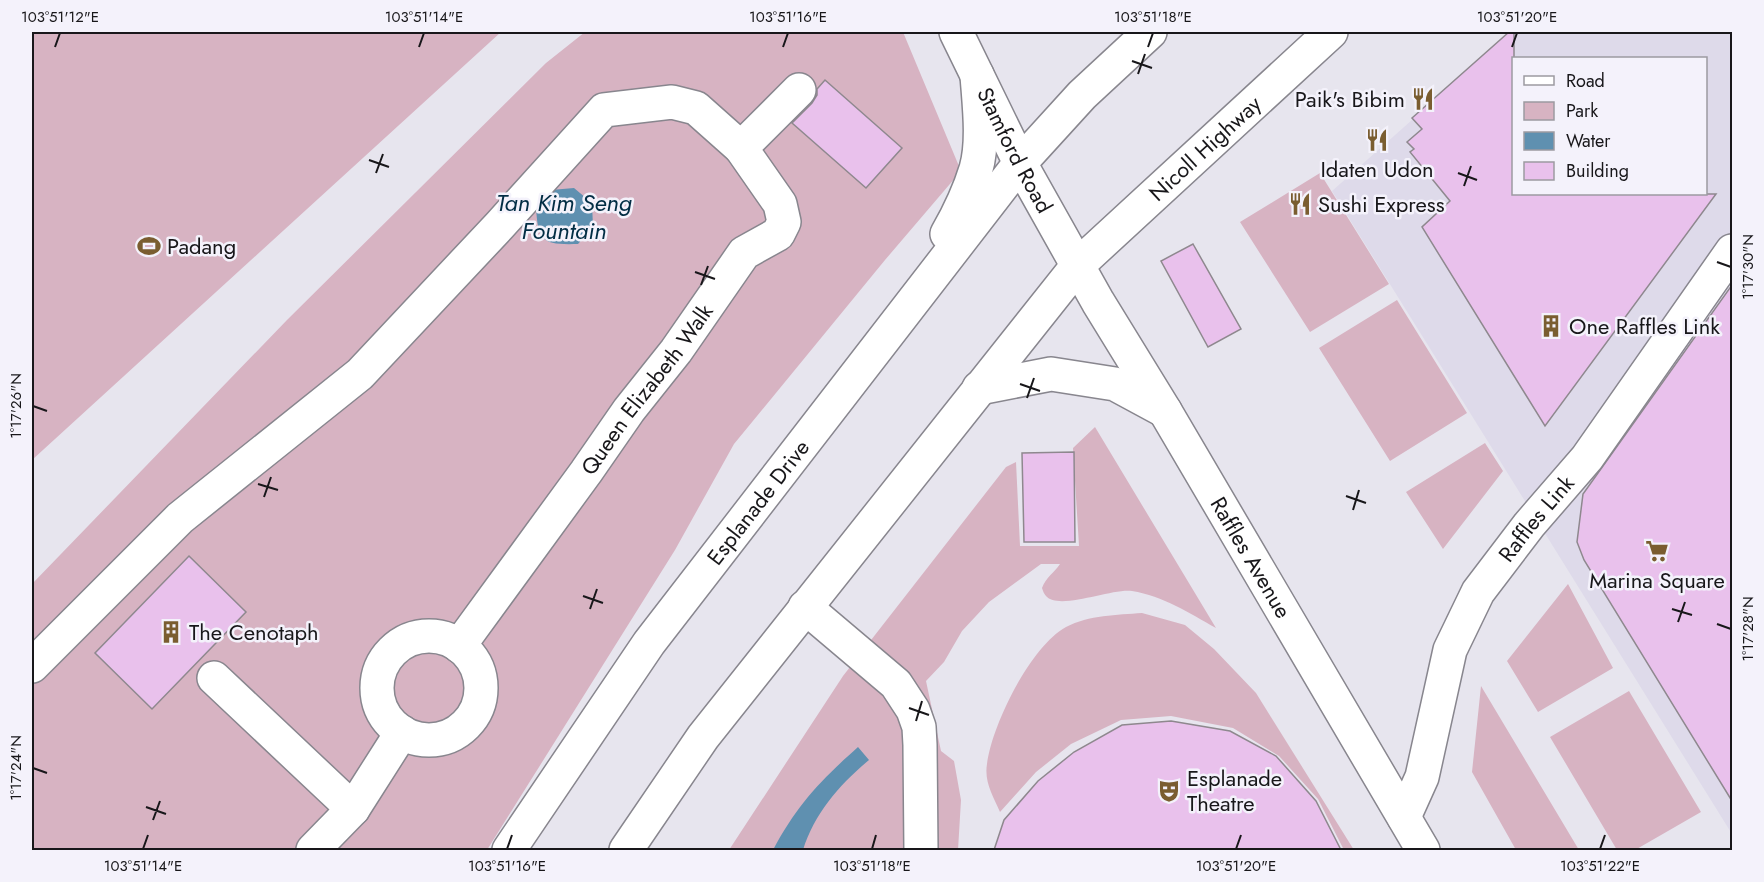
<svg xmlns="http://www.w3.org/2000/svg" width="1764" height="882" font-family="Jost,sans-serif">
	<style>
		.built { fill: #dedaea; fill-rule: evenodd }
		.green { fill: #d7b3c2 }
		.water { fill: #5f90b0 }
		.building { fill: #e9c1ec; stroke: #8e888e; stroke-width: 1.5 }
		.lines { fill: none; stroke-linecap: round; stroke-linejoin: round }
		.minor-casing { stroke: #88868e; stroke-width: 36 }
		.major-casing { stroke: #88868e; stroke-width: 36 }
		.highway-casing { stroke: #88868e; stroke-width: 36 }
		.minor { stroke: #fff; stroke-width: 33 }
		.major { stroke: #fff; stroke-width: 33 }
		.highway { stroke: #fff; stroke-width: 33 }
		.ticks { fill: none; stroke: #18171a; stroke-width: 2 }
		.labels { text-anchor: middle; stroke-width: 5; stroke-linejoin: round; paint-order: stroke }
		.poi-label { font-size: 22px; fill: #18171a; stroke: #f4f2fb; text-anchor: start }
		.street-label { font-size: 22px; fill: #18171a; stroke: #f4f2fb }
		.water-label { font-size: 24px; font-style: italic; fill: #022d44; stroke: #f4f2fb }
		.neatline { fill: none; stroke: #18171a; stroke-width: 2 }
		.ticks-label { font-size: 15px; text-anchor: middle; fill: #18171a }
	</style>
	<rect width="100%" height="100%" fill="#e7e5ee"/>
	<!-- built -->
	<path class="built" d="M1511,32h221v802l-400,-643zM1514,58h192v136h-192z"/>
	<!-- green -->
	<path class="green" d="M32,32h469l-469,428z
		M585,32h318l58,139 -76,89 -151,184 -59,106 -188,300h-455v-266l255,-264 259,-257z
		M1320,173l69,111 -79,48 -70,-110z
		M1397,300l70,113 -77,48 -71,-113z
		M1095,427l121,201c-27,-15 -53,-32 -84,-37 -20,-3 -73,20 -86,5 -2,-2 -3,-5 -4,-8 4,-11 12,-15 18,-24h-19l-52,38 -27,29 -18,31 -18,19 15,70 13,10 7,39 -3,50h-229l114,-174 163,-209 10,-5 4,84h59l-6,-98z
		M1485,443l18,28 -60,78 -37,-57z
		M1568,584l45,84 -75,44 -31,-51z
		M1142,613l43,12 29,24 42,44 98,157h-10l-26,-51 -39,-43 -46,-28 -62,-12 -50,4 -50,24 -35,28 -36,40c-7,-16 -16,-30 -13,-48 5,-39 43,-117 79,-137 23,-12 51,-12 76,-14z
		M1481,686l98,164h-63l-44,-78z
		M1629,691l72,121 -66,38h-18l-67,-113z"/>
	<!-- water -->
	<path class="water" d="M574,188l18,15 1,24 -15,17c-35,1 -40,-2 -42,-37l15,-17z
		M858,747l11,13c-29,24 -55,54 -66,90h-30c24,-45 47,-69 85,-103z"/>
	<!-- building -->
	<path class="building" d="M1509,32h5v162h202l-171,232 -123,-199 28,-26 -40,-49 4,-3 -7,-7 15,-13 -10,-11z
		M825,80l77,68 -36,40 -74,-65 20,-20 5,-8v-6z
		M1193,244l48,85 -33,18 -47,-86z
		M1732,285v516l-148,-241 -7,-18 6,-48z
		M1074,452l1,90h-51l-2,-89z
		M189,556l57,56 -94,97 -57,-56z
		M1171,721l59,10 46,25 40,45 25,49h-347l10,-30 34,-39 36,-29 48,-27z"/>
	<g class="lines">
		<!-- minor casing -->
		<g class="minor-casing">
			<g id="minor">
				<path d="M805,607l91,77 17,26 6,17 1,18 1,105"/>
				<circle cx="429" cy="688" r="52"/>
				<path id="s1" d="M459,646l127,-174 43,-62 47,-59 68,-98 34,-19 6,-12 -4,-18 -39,-56 58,-58"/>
				<path d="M32,666l148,-148 180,-144 140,-149 104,-115 68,-8 24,6 45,40"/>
				<path d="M214,678l139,131"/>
				<path id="s2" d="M1404,817l18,-40 28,-127 28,-58 51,-67 58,-67 145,-207"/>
				<path d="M313,850l40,-41 49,-77"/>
			</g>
		</g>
		<!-- major casing -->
		<g class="major-casing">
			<g id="major">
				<path id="s3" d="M956,32l64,131 78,139 67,109 258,439"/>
			</g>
		</g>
		<!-- highway casing -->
		<g class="highway-casing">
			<g id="highway">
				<path d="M947,234c12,-21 22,-42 29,-65 8,-28 3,-65 1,-94"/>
				<path d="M979,388l72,-14 64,10 50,27"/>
				<path id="s4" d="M509,850l140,-207 371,-480 62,-68 68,-63"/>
				<path id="s5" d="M626,850l77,-113 375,-472 253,-233"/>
			</g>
		</g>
		<!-- minor -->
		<use href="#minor" class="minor"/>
		<!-- major -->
		<use href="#major" class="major"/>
		<!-- highway -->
		<use href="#highway" class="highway"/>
	</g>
	<!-- ticks -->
	<path class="ticks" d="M55,47l5,-14M419,47l5,-14M783,47l5,-14M1148,47l5,-14M1512,47l5,-14M1132,61l20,7M1138,74l7,-20M369,160l20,7M376,173l7,-19M1458,173l19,7M1464,186l7,-20M1717,262l14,5M695,272l20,7M701,285l7,-19M1020,384l20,7M1027,398l7,-20M33,406l14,5M258,484l20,6M1346,496l20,7M264,497l7,-20M1353,510l6,-20M583,596l20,7M590,609l7,-20M1672,609l20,6M1678,622l7,-20M1717,624l14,5M909,708l20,7M916,721l6,-20M33,768l14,5M146,807l20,7M153,820l7,-19M143,849l5,-14M507,849l5,-14M872,849l4,-14M1236,849l5,-14M1600,849l5,-14"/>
	<!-- icons -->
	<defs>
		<g id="restaurant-bare" transform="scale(1.8)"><path d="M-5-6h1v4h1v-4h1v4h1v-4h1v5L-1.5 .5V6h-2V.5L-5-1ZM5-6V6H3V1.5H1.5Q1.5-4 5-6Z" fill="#7a5d30" stroke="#f4f2fb" stroke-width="2.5" paint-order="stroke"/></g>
		<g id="stadium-bare" transform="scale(1.8)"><path d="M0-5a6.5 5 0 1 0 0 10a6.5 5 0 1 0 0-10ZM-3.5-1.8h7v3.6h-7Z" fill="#7a5d30" stroke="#f4f2fb" stroke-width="2.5" paint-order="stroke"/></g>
		<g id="building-bare" transform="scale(1.8)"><path d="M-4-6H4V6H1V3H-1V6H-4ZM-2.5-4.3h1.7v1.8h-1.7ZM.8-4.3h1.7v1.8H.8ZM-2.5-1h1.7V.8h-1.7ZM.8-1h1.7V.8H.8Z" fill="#7a5d30" stroke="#f4f2fb" stroke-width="2.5" paint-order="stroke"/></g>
		<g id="supermarket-bare" transform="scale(1.8)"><path d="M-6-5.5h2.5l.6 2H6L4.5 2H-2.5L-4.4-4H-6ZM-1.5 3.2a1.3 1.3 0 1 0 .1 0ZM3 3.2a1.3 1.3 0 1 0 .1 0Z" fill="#7a5d30" stroke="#f4f2fb" stroke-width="2.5" paint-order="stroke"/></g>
		<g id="theatre-bare" transform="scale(1.8)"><path d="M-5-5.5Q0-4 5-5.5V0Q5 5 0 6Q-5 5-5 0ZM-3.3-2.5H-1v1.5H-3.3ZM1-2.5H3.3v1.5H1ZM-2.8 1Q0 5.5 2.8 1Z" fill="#7a5d30" stroke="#f4f2fb" stroke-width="2.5" paint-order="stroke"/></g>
	</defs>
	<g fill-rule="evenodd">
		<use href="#restaurant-bare" x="1423" y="99"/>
		<use href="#restaurant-bare" x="1377" y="140"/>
		<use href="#restaurant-bare" x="1300" y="204"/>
		<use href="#stadium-bare" x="149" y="246"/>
		<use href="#building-bare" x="1551" y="326"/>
		<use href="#supermarket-bare" x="1657" y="551"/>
		<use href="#building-bare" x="171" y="632"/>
		<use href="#theatre-bare" x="1169" y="791"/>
	</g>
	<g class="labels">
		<!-- poi labels -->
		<g class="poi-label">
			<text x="1405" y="107" text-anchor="end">Paik's Bibim</text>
			<text x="1377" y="177" text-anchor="middle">Idaten Udon</text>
			<text x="1318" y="212">Sushi Express</text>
			<text x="167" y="254">Padang</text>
			<text x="1569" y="334">One Raffles Link</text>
			<text x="1657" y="588" text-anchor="middle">Marina Square</text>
			<text x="189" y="640">The Cenotaph</text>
			<text x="1187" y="786">Esplanade<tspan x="1187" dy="25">Theatre</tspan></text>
		</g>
		<!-- street labels -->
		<g class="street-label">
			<text dy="8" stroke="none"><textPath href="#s5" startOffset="912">Nicoll Highway</textPath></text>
			<text dy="8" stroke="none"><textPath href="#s3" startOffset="132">Stamford Road</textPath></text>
			<text dy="8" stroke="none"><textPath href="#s1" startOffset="318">Queen Elizabeth Walk</textPath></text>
			<text dy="8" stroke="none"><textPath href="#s4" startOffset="428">Esplanade Drive</textPath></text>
			<text dy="8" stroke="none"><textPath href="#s2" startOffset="332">Raffles Link</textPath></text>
			<text dy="8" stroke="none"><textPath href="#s3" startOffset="603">Raffles Avenue</textPath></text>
		</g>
		<!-- water labels -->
		<g class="water-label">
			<text x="564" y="211">Tan Kim Seng<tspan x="564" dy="28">Fountain</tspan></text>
		</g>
	</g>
	<!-- border -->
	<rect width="1764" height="882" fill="none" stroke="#f4f2fb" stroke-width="66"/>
	<!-- legend -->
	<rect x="1512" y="57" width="195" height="138" fill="#f4f2fb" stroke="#9c9aa1" stroke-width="1.5"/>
	<rect x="1524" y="76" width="30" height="9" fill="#ffffff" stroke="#9c9aa1" stroke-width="1.5"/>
	<text x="1566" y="87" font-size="18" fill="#18171a">Road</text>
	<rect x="1524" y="102" width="30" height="18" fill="#d7b3c2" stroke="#9c9aa1" stroke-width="1.5"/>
	<text x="1566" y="117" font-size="18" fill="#18171a">Park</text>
	<rect x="1524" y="132" width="30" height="18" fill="#5f90b0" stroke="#9c9aa1" stroke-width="1.5"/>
	<text x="1566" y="147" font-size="18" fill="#18171a">Water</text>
	<rect x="1524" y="162" width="30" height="18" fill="#e9c1ec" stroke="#9c9aa1" stroke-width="1.5"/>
	<text x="1566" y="177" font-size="18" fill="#18171a">Building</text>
	<rect x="33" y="33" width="1698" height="816" class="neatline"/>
	<g class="ticks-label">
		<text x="60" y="22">103°51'12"E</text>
		<text x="424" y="22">103°51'14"E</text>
		<text x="788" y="22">103°51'16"E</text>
		<text x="1153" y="22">103°51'18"E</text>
		<text x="1517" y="22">103°51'20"E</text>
		<text transform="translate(1748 267) rotate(-90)" y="5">1°17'30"N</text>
		<text transform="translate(16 406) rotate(-90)" y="5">1°17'26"N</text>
		<text transform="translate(1748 629) rotate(-90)" y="5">1°17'28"N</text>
		<text transform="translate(16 768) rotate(-90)" y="5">1°17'24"N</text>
		<text x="143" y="871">103°51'14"E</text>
		<text x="507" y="871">103°51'16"E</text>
		<text x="872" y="871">103°51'18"E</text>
		<text x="1236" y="871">103°51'20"E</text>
		<text x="1600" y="871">103°51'22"E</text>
	</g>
</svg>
